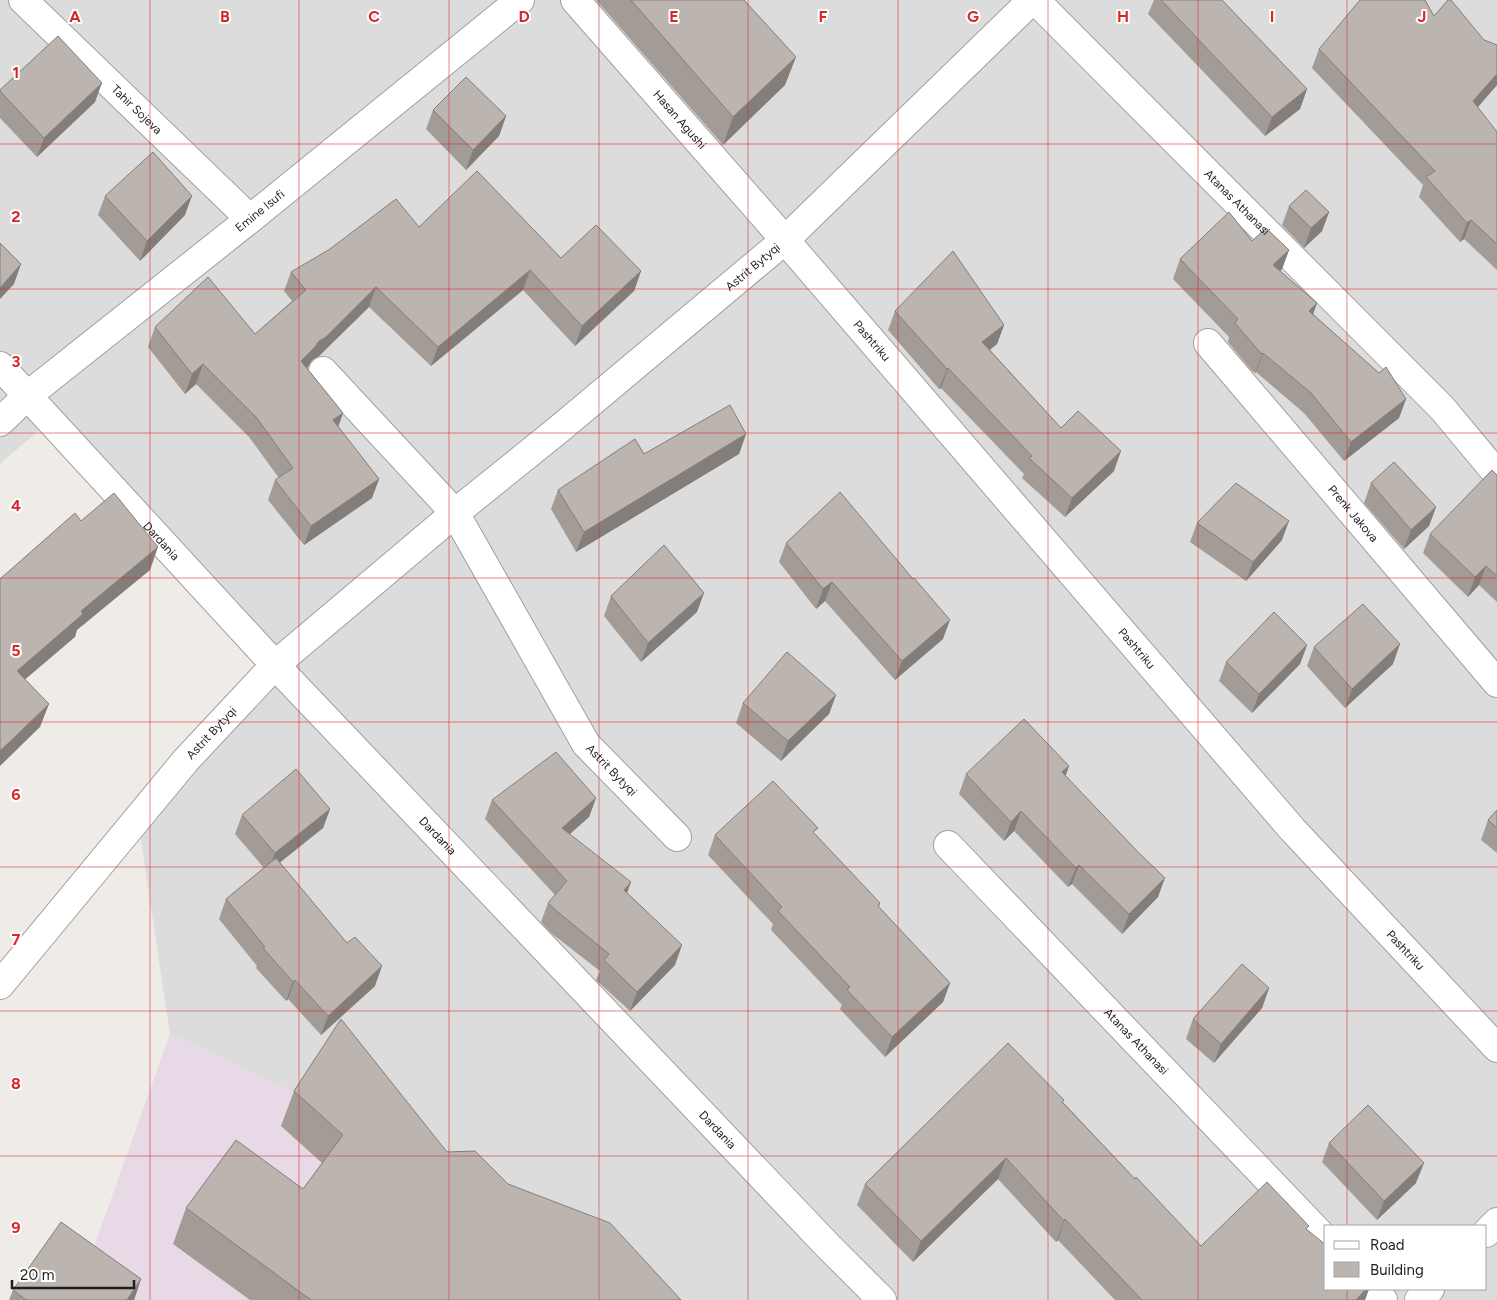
<svg xmlns="http://www.w3.org/2000/svg" width="1497" height="1300" font-family="Figtree,sans-serif">
	<style>
		.residential { fill: #dddcdc; fill-rule: evenodd }
		.industrial { fill: #e7d9e5 }
		.lines { fill: none; stroke-linecap: round; stroke-linejoin: round }
		.minor-casing { stroke: #a0a0a0; stroke-width: 30 }
		.minor { stroke: #fff; stroke-width: 28 }
		.wall { fill: #a29b96 }
		.shaded-wall { fill: #847e7a }
		.building { fill: #bcb4af; stroke: #847e7a }
		.grid { fill: none; stroke: #d62828; stroke-width: 1; stroke-opacity: 0.55 }
		.labels { text-anchor: middle; stroke-width: 4; stroke-linejoin: round; paint-order: stroke }
		.street-label { font-size: 12px; fill: #1f1f1f; stroke: #fff }
		.grid-label { font-size: 16px; text-anchor: middle; font-weight: bold; fill: #d62828; stroke: #fff; stroke-width: 4; stroke-linejoin: round; paint-order: stroke }
	</style>
	<rect width="100%" height="100%" fill="#efebe6"/>
	<!-- residential -->
	<path class="residential" d="M0,0h1497v1300h-840l-70,-71 -417,-195 -31,-207 145,-152 -240,-249 -44,38zM1326,1226h160v63h-160z"/>
	<!-- industrial -->
	<path class="industrial" d="M170,1034l417,195 70,71h-582z"/>
	<g class="lines">
		<!-- minor casing -->
		<g class="minor-casing">
			<g id="minor">
				<path id="s1" d="M23,0l227,219"/>
				<path id="s2" d="M575,0l210,240 507,589 205,219"/>
				<path id="s3" d="M1035,0l407,408 55,66"/>
				<path id="s4" d="M1208,343l289,340"/>
				<path id="s5" d="M0,366l275,299 553,581 54,54"/>
				<path id="s6" d="M323,371l132,142 131,231 91,93"/>
				<path id="s7" d="M0,422l27,-26 223,-177 270,-219"/>
				<path id="s8" d="M948,845l378,395"/>
				<path id="s9" d="M0,985l186,-225 89,-95 180,-152 103,-83 227,-190 247,-240"/>
				<path d="M1486,1233l11,-11"/>
				<path d="M1372,1289l11,11"/>
				<path d="M1419,1300l11,-11"/>
			</g>
		</g>
		<!-- minor -->
		<use href="#minor" class="minor"/>
	</g>
	<!-- wall -->
	<path class="wall" d="M596,0h148l41,85 -62,60z
		M1154,0h68l85,89 -7,20 -35,27 -117,-122z
		M1434,16l50,24 13,5v40l-20,22 20,25v138l-33,-31 -4,3 -41,-45 4,-12 -111,-117 7,-19z
		M0,90l95,12 -58,55 -37,-39z
		M433,110l73,6 -7,20 -33,34 -40,-41z
		M105,196l80,19 -45,46 -42,-46z
		M1289,206l40,6 -7,19 -18,17 -22,-23z
		M419,227l142,31 80,13 -7,20 -59,55 -52,-56 -92,76 -62,-59 -50,49 -7,4 -5,8 36,45 -5,14 41,52 -7,19 -68,47 -36,-45 7,-20 4,-2 -30,-41 -53,-53 -11,10 -37,-47 7,-20 100,7 37,-33 -8,-10 7,-19z
		M1252,241l37,9 -7,19 -2,2 37,32 -4,11 93,85 -7,19 -55,43 -40,-48 -48,-41 -1,1 -4,-3 -23,-28 1,-5 -56,-58 7,-20z
		M895,311l109,14 -7,19 -7,6 71,78 53,43 -49,46 -43,-39 2,-4 -83,-86 -2,1 -51,-59z
		M746,434l-7,20 -163,98 -25,-43 7,-19 86,-36z
		M1497,475v127l-18,-17 -11,12 -45,-44 7,-19z
		M1371,483l65,24 -7,19 -25,23 -40,-46z
		M1197,523l85,17 -36,41 -56,-39z
		M786,543l157,96 -48,41 -70,-79 -9,8 -37,-47z
		M611,596l86,16 -56,50 -37,-46z
		M1307,645l-7,19 -48,49 -33,-32 7,-19z
		M1314,647l79,17 -48,44 -38,-42z
		M836,695l-7,19 -48,47 -45,-38 7,-20z
		M1069,766l-4,9 93,122 -36,37 -50,-50 -4,3 -54,-56 -10,10 -45,-47 7,-20z
		M596,798l-7,19 -19,17 57,59 48,72 -45,46 -34,-31 4,-9 -49,-38 -10,-11 7,-19 7,-8 -70,-76 7,-19z
		M330,809l-7,19 -44,35 96,123 -54,49 -33,-36 -2,2 -30,-33 1,-2 -38,-47 7,-20 38,-31 -29,-34 7,-19z
		M1497,810v43l-16,-13 7,-20z
		M815,834l65,69 -1,4 71,76 -7,19 -58,55 -45,-48 2,-4 -71,-75 2,-6 -65,-69 7,-20z
		M1269,988l-7,20 -48,55 -28,-24 7,-20z
		M294,1091l153,61 61,32 173,116h-431l-77,-56 13,-36 117,-19 19,-26 -41,-37z
		M1063,1102l72,77 66,67 107,-16 18,59h43l-4,11h-250l-57,-60 -2,2 -58,-63 -85,83 -56,-57 8,-21z
		M1329,1143l87,40 -39,37 -55,-58z
		M141,1279l-7,21h-125l4,-10z"/>
	<!-- shaded-wall -->
	<path class="shaded-wall" d="M796,57l-11,28 -62,60 10,-28z
		M1497,74v11l-31,36 7,-20z
		M102,83l-7,19 -58,55 7,-19z
		M1307,89l-7,20 -35,27 7,-19z
		M506,116l-7,20 -33,34 7,-20z
		M192,196l-7,19 -45,46 7,-20z
		M1329,212l-7,19 -18,17 7,-20z
		M1471,220l-7,19 -4,3 7,-19z
		M1289,250l-7,19 -16,15 7,-19z
		M21,264l-7,20 -14,15v-11z
		M530,270l-7,20 -92,76 7,-19z
		M641,271l-7,20 -59,55 7,-20z
		M376,287l-7,20 -50,49 -7,4 -4,7 -14,13 7,-19 18,-20z
		M1317,303l-7,20 -1,-12z
		M1004,325l-7,19 -22,17 7,-19z
		M1263,353l-7,19 -1,1 7,-19z
		M203,364l-7,20 -11,10 7,-20z
		M948,368l-7,20 -2,1 8,-20z
		M1406,399l-7,19 -55,43 7,-19z
		M343,413l-7,20 -3,-13z
		M746,434l-7,20 -163,98 8,-20z
		M1121,451l-7,20 -49,46 7,-19z
		M379,479l-7,19 -68,47 7,-19z
		M1436,507l-7,19 -25,23 7,-19z
		M1289,521l-7,19 -36,41 7,-19z
		M158,547l-8,23 -73,60 -2,7 -67,57 9,-23 64,-60z
		M1486,566l-7,19 -11,12 7,-20z
		M832,582l-7,19 -9,8 7,-20z
		M704,593l-7,19 -56,50 7,-19z
		M950,620l-7,19 -48,41 7,-19z
		M1400,644l-7,20 -48,44 7,-19z
		M1307,645l-7,19 -48,49 7,-19z
		M836,695l-7,19 -48,47 7,-20z
		M49,704l-9,23 -40,39v-15z
		M1069,766l-7,20v-14z
		M596,798l-7,19 -34,30 7,-19z
		M330,809l-7,19 -55,44 7,-19z
		M1021,811l-7,20 -10,10 7,-19z
		M1079,865l-7,19 -4,3 8,-19z
		M1165,878l-7,19 -36,37 7,-20z
		M631,882l-7,20v-12z
		M682,945l-7,20 -45,46 7,-19z
		M382,966l-7,20 -54,49 7,-19z
		M295,980l-7,19 -2,2 7,-19z
		M950,983l-7,19 -58,55 7,-20z
		M1269,988l-7,20 -48,55 7,-19z
		M1006,1158l-8,21 -85,83 8,-21z
		M1424,1163l-8,20 -39,37 7,-19z
		M1065,1219l-7,21 -2,2 8,-21z
		M141,1279l-7,21h-7z
		M1366,1289h3l-4,11h-9z"/>
	<!-- building -->
	<path class="building" d="M631,0h113l52,57 -63,60z
		M1161,0h61l85,89 -35,28z
		M1360,0h65l9,16 14,-16h3l33,40 13,5v29l-24,27 24,31v112l-26,-24 -4,3 -41,-46 9,-6 -116,-122z
		M58,36l44,47 -58,55 -44,-47v-1z
		M466,77l40,39 -33,34 -40,-40z
		M153,152l39,44 -45,45 -42,-45z
		M477,171l84,87 35,-33 45,46 -59,55 -52,-56 -92,77 -62,-60 -50,50 -7,4 -4,6 -14,14 42,52 -10,7 46,59 -68,47 -36,-46 18,-12 -37,-51 -53,-53 -11,10 -37,-47 53,-50 47,57 51,-44 -15,-18 39,-23 66,-50 23,28z
		M1306,190l23,22 -18,16 -22,-22z
		M1229,212l23,29 14,-13 23,22 -16,15 44,38 -8,8 70,62 7,-6 20,32 -55,43 -40,-49 -48,-40 -1,1 -4,-4 -23,-27 3,-4 -58,-60z
		M0,243l21,21 -21,24z
		M953,251l51,74 -22,17 79,86 17,-17 43,40 -49,47 -43,-40 3,-2 -84,-88 -1,1 -52,-58z
		M730,405l16,29 -162,98 -26,-42 77,-51 9,15z
		M1394,462l42,45 -25,23 -40,-47z
		M1492,470l5,5v101l-11,-10 -11,11 -45,-43z
		M1236,483l53,38 -36,41 -56,-39z
		M840,492l73,87 1,-1 36,42 -48,41 -70,-79 -9,7 -37,-46z
		M114,493l44,54 -77,64 2,3 -66,57 32,33 -49,47v-172l75,-66 6,8z
		M664,545l40,48 -56,50 -37,-47z
		M1363,604l37,40 -48,45 -38,-42z
		M1274,612l33,33 -48,49 -33,-32z
		M787,652l49,43 -48,46 -45,-38z
		M1024,719l45,47 -7,6 76,80 27,26 -36,36 -50,-49 -3,3 -55,-57 -10,11 -45,-48z
		M556,752l40,46 -34,30 69,54 -7,8 58,55 -45,47 -33,-32 5,-6 -50,-41 -11,-10 19,-22 -75,-81z
		M296,769l34,40 -55,44 -33,-38z
		M773,781l45,47 -5,4 67,71 -2,3 72,77 -58,54 -45,-47 3,-3 -72,-76 4,-4 -67,-72z
		M1497,810v18l-9,-8z
		M276,858l71,85 8,-6 27,29 -54,50 -33,-36 -2,2 -30,-34 2,-1 -39,-48z
		M1242,964l27,24 -48,56 -28,-25z
		M341,1019l106,133 28,-1 33,33 102,39 71,77h-370l-125,-92 50,-68 67,49 40,-54 -49,-44z
		M1008,1043l56,57 -2,2 73,77 1,-2 65,69 66,-64 42,44 -3,3 20,16v44h40l-10,11h-214l-77,-81 -1,2 -58,-63 -85,83 -56,-57z
		M1368,1105l56,58 -40,38 -55,-58z
		M61,1222l80,57 -14,21h-101l-13,-10z"/>
	<!-- grid -->
	<path class="grid" d="M150,0v1300M299,0v1300M449,0v1300M599,0v1300M748,0v1300M898,0v1300M1048,0v1300M1198,0v1300M1347,0v1226M0,144h1497M0,289h1497M0,433h1497M0,578h1497M0,722h1497M0,867h1497M0,1011h1497M0,1156h1497M1347,1289v11"/>
	<g class="labels">
		<!-- street labels -->
		<g class="street-label">
			<text dy="4" stroke="none"><textPath href="#s1" startOffset="158">Tahir Sojeva</textPath></text>
			<text dy="4" stroke="none"><textPath href="#s2" startOffset="159">Hasan Agushi</textPath></text>
			<text dy="4" stroke="none"><textPath href="#s3" startOffset="286">Atanas Athanasi</textPath></text>
			<text dy="4" stroke="none"><textPath href="#s7" startOffset="335">Emine Isufi</textPath></text>
			<text dy="4" stroke="none"><textPath href="#s9" startOffset="1044">Astrit Bytyqi</textPath></text>
			<text dy="4" stroke="none"><textPath href="#s2" startOffset="452">Pashtriku</textPath></text>
			<text dy="4" stroke="none"><textPath href="#s4" startOffset="224">Prenk Jakova</textPath></text>
			<text dy="4" stroke="none"><textPath href="#s5" startOffset="238">Dardania</textPath></text>
			<text dy="4" stroke="none"><textPath href="#s2" startOffset="858">Pashtriku</textPath></text>
			<text dy="4" stroke="none"><textPath href="#s9" startOffset="329">Astrit Bytyqi</textPath></text>
			<text dy="4" stroke="none"><textPath href="#s6" startOffset="496">Astrit Bytyqi</textPath></text>
			<text dy="4" stroke="none"><textPath href="#s5" startOffset="642">Dardania</textPath></text>
			<text dy="4" stroke="none"><textPath href="#s2" startOffset="1262">Pashtriku</textPath></text>
			<text dy="4" stroke="none"><textPath href="#s8" startOffset="272">Atanas Athanasi</textPath></text>
			<text dy="4" stroke="none"><textPath href="#s5" startOffset="1048">Dardania</textPath></text>
		</g>
	</g>
	<g class="grid-label">
		<text x="75" y="22">A</text>
		<text x="225" y="22">B</text>
		<text x="374" y="22">C</text>
		<text x="524" y="22">D</text>
		<text x="674" y="22">E</text>
		<text x="823" y="22">F</text>
		<text x="973" y="22">G</text>
		<text x="1123" y="22">H</text>
		<text x="1272" y="22">I</text>
		<text x="1422" y="22">J</text>
		<text x="16" y="78">1</text>
		<text x="16" y="222">2</text>
		<text x="16" y="367">3</text>
		<text x="16" y="511">4</text>
		<text x="16" y="656">5</text>
		<text x="16" y="800">6</text>
		<text x="16" y="945">7</text>
		<text x="16" y="1089">8</text>
		<text x="16" y="1233">9</text>
	</g>
	<!-- legend -->
	<rect x="1324" y="1225" width="162" height="65" fill="#ffffff" stroke="#a5a5a5"/>
	<rect x="1334" y="1241" width="25" height="8" fill="#ffffff" stroke="#a5a5a5"/>
	<text x="1370" y="1250" font-size="15" fill="#1f1f1f">Road</text>
	<rect x="1334" y="1262" width="25" height="15" fill="#bcb4af" stroke="#a5a5a5"/>
	<text x="1370" y="1275" font-size="15" fill="#1f1f1f">Building</text>
	<!-- scale -->
	<path d="M12 1280v8h122v-8" fill="none" stroke="#1f1f1f" stroke-width="2.5"/>
	<text x="20" y="1280" font-size="15" fill="#1f1f1f" stroke="#ffffff" stroke-width="4" paint-order="stroke">20 m</text>
</svg>
